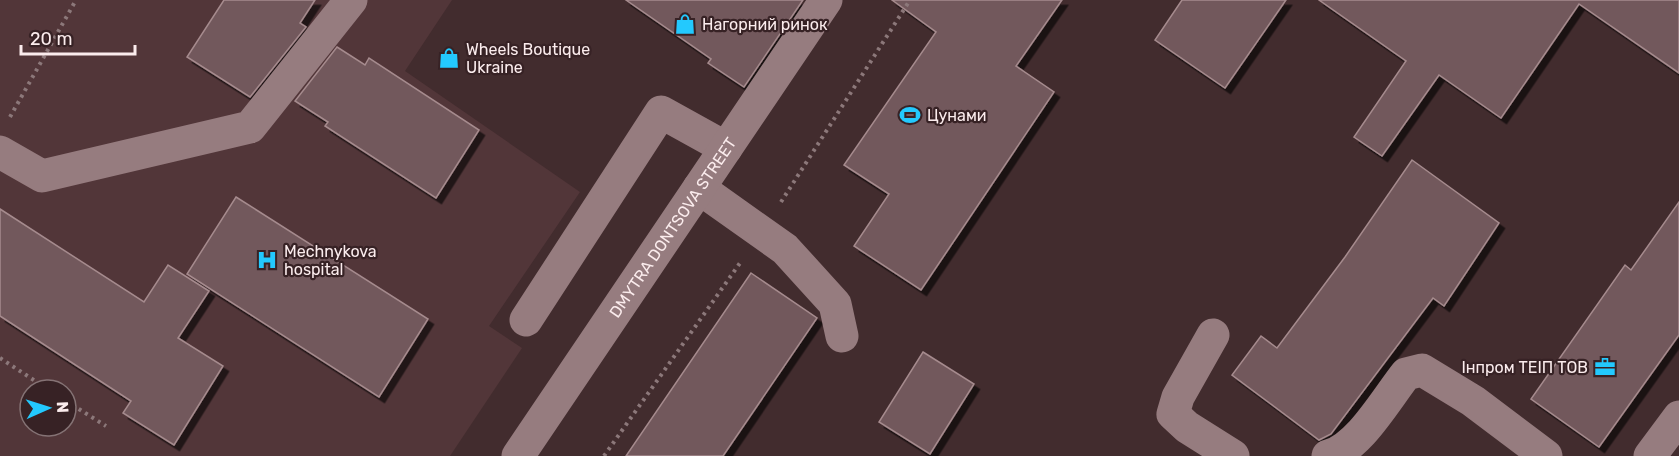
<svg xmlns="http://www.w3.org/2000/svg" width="1679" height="456" font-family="Rubik,sans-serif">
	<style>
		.built { fill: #523639; fill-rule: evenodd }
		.building { fill: #72595c; stroke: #a68b8e; stroke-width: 1.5; filter: url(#shadow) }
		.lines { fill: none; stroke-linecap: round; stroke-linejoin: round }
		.path { stroke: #8c787a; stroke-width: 4; stroke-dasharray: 3 4.5; stroke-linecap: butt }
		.minor { stroke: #967c7f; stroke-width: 33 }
		.labels { text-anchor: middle; stroke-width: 4.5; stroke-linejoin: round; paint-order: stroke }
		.poi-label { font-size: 16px; fill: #fbeced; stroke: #372225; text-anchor: start }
		.street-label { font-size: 16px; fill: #fbeced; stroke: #372225 }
	</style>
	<defs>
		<filter id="shadow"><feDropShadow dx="5.5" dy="5.5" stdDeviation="0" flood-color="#0009"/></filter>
	</defs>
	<rect width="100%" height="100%" fill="#422c2e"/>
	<!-- built -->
	<path class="built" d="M0,0h452l-47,71 175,121 -91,134 33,22 -72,108h-450zM30,390h36v36h-36z"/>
	<!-- building -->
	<path class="building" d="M224,0h91l-15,23 6,4 -56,70 -63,-40z
		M626,0h177l-59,87 -36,-24 3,-4z
		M892,0h170l-46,66 38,26 -133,198 -67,-44 35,-52 -45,-29 92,-133z
		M1182,0h104l-61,88 -70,-48z
		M1319,0h360v73l-100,-69 -78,114 -62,-43 -57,81 -28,-19 52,-76z
		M337,47l28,18 4,-7 110,72 -43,68 -111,-72 3,-4 -33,-21z
		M1412,160l87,63 -55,83 -11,-8 -102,136 -12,6 -87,-65 29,-39 16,12 68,-91z
		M236,197l192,122 -49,78 -192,-123z
		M1679,202v133l-80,112 -68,-48 94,-134 6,5z
		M0,209l144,93 24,-37 41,26 -31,47 45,28 -49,79 -51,-32 8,-12 -131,-85z
		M751,273l66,45 -94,138h-97z
		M923,352l51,32 -44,70 -51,-32z"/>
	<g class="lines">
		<!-- path -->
		<path class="path" d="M10,117l66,-117
			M781,202l129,-202
			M0,358l49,32
			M66,401l40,25
			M604,456l136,-193"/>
		<!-- minor -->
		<g class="minor">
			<path d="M0,152l42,24 208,-49 101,-127"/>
			<path d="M699,188l86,61 50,55 7,32"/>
			<path d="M526,320l135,-208 65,36"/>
			<path d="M1213,335l-35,62 -5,17 14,13 46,29"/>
			<path id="s1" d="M518,456l308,-456"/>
			<path d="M1328,456c31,-8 58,-57 78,-82l16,-4 51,31 73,55"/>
			<path d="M1650,456l29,-39"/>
		</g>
	</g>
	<!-- icons -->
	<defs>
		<g id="shop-bare" transform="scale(1.62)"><path d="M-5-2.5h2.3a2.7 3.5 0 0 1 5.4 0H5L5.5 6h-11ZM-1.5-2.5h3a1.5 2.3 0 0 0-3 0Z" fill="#23c9fe" stroke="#372225" stroke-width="2.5" paint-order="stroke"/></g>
		<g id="stadium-bare" transform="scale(1.62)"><path d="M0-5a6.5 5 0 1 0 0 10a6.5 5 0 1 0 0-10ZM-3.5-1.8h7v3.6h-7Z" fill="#23c9fe" stroke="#372225" stroke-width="2.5" paint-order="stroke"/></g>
		<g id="hospital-bare" transform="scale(1.62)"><path d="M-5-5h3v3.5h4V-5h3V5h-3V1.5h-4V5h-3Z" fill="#23c9fe" stroke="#372225" stroke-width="2.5" paint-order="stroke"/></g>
		<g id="office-bare" transform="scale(1.62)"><path d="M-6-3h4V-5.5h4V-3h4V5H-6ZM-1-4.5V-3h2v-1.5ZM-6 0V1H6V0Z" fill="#23c9fe" stroke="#372225" stroke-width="2.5" paint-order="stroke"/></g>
	</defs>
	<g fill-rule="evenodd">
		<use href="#shop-bare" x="685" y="24"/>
		<use href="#shop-bare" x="449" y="58"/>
		<use href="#stadium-bare" x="910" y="115"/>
		<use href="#hospital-bare" x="267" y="260"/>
		<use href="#office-bare" x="1605" y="367"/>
	</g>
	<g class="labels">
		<!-- poi labels -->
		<g class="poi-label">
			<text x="702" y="30">Нагорний ринок</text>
			<text x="466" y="55">Wheels Boutique<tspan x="466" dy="18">Ukraine</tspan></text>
			<text x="927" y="121">Цунами</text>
			<text x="284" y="257">Mechnykova<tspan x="284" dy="18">hospital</tspan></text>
			<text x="1588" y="373" text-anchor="end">Інпром ТЕІП ТОВ</text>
		</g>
		<!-- street labels -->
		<g class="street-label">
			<text dy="6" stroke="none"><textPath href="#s1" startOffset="276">DMYTRA DONTSOVA STREET</textPath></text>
		</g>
	</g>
	<!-- north arrow -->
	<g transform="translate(48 408) rotate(87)"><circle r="28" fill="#372225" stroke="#857375" stroke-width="1.5"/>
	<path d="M0-4.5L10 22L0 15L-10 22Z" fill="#23c9fe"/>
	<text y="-9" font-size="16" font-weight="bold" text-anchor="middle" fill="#fbeced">N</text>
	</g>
	<!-- scale -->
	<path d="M21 45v9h114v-9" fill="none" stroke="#fbeced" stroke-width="3"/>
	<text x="30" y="45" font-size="18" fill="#fbeced" stroke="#372225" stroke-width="4.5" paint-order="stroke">20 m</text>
</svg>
